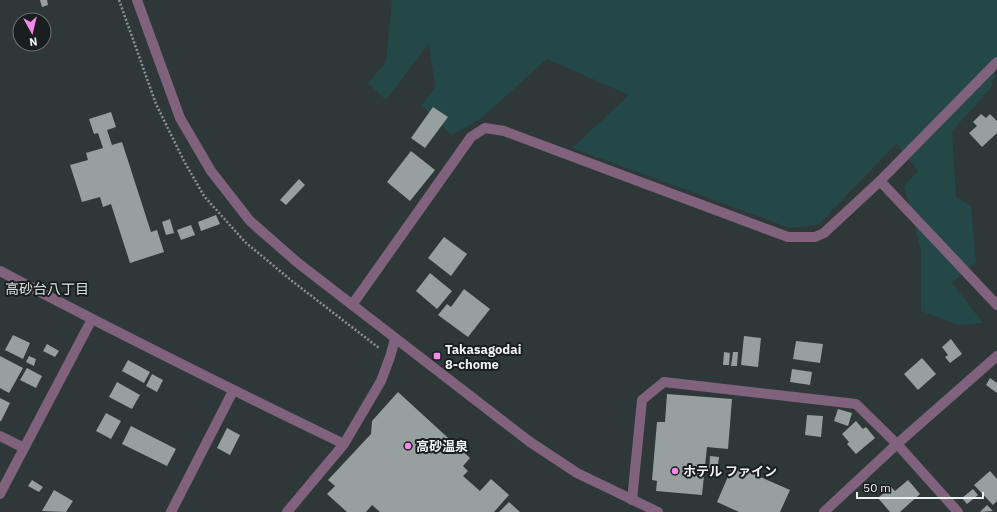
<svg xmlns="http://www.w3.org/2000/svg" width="997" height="512" font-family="'IBM Plex Sans','Noto Sans JP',sans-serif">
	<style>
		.green { fill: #244747 }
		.building { fill: #95a09f }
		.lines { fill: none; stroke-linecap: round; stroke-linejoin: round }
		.path { stroke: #8c9393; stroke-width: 2.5; stroke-dasharray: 2 2; stroke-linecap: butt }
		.minor { stroke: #81627d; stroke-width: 10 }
		.tertiary { stroke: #81627d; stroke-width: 10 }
		.poi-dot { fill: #f688ec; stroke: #1a1e1e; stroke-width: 1.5 }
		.labels { text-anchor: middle; stroke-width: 4; stroke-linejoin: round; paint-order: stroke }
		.poi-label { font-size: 13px; font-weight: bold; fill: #edf2f2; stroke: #1a1e1e; text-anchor: start }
		.neighbourhood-label { font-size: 14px; fill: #d4e0e0; stroke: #1a1e1e }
	</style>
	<rect width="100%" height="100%" fill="#2f3838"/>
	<!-- green -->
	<path class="green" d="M392,0h605v66l-6,22 -39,43 4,66 15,9 5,56 -24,21 31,40 -24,2 -38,-14v-61l-17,-64 14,-15 -22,-27 -78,81 -28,3 -218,-80 57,-53 -82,-36 -68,61 -28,15 -29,-30 13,-17 -6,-45 -43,57 -18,-17 18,-21z"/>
	<!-- building -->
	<path class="building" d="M40,0h7l1,5 -6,2z
		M433,107l15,10 -23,31 -14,-10z
		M111,112l5,15 -9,3 5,15 10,-3 29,90 6,-2 7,22 -34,11 -19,-59 -8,3 -3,-10 -18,5 -12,-37 18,-5 -2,-7 17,-5 -5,-15 -4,1 -5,-15z
		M981,114l5,4 4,-4 7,7v12l-15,14 -13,-14 8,-7 -4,-4z
		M411,151l24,19 -25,31 -23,-19z
		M299,179l6,6 -19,20 -6,-5z
		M216,215l4,9 -19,7 -3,-9z
		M170,219l4,14 -8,2 -4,-13z
		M191,225l4,10 -14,5 -4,-10z
		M444,237l23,17 -16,22 -23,-18z
		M430,273l22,18 -15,18 -21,-18z
		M464,289l26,20 -22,28 -30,-22 9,-11 4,3z
		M13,335l17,8 -7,16 -18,-9z
		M744,336l17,2 -3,29 -17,-2z
		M951,339l11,15 -12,9 -5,-6 3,-2 -6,-8z
		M796,341l27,3 -3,19 -27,-4z
		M47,344l12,7 -4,6 -12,-6z
		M724,352l6,1 -1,12h-6z
		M733,352h5l-1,14h-6z
		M0,356l23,12 -14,25 -9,-5z
		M29,356l7,3 -2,7 -8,-4z
		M922,358l14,16 -18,16 -14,-16z
		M128,360l22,12 -6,11 -22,-12z
		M27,368l15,8 -6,12 -16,-8z
		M792,369l20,3 -2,13 -20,-3z
		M152,374l11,6 -6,12 -11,-6z
		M990,378l7,5v10l-11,-8z
		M117,382l23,13 -8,14 -23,-12z
		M398,392l72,66 -7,8 5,5 -5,5 17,15 11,-12 18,16 -15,17h-114l-8,-7 -6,7h-19l-20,-18 8,-8 -7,-6 43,-46 1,-13z
		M667,394l65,5 -4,50 -21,-2 -5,48 -46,-4 1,-10 -5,-1 5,-58h8z
		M0,398l10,5 -9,18h-1z
		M838,409l14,4 -4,13 -14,-5z
		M106,413l15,8 -10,18 -15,-8z
		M807,415l16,1 -2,21 -16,-2z
		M856,421l7,8 3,-2 9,11 -19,16 -9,-10 2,-2 -7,-8z
		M131,426l45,23 -9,17 -45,-22z
		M227,428l13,7 -10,20 -13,-7z
		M710,456l9,1 -2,16 -8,-1z
		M733,465l57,25 -10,22h-41l-22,-10z
		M990,471l7,8v22l-4,4 -19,-20z
		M32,480l11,7 -4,5 -11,-6z
		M908,480l12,14 -20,18h-10l-12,-14 13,-11 4,4z
		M973,489l5,6 -11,9 -5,-6z
		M54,490l19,11 -7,11 -24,-1z
		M509,502l11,10h-21z
		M987,505l6,6 -13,1z"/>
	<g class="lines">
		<!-- path -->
		<path class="path" d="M119,0l37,104 28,57 20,35 41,46 47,39 87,67"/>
		<!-- minor -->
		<path class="minor" d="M880,181l117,124
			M0,271c114,60 228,117 344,173
			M352,305l119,-168 14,-9 19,3 284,106h27l9,-4 56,-52 117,-119
			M0,436l24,12
			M0,494l92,-175
			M632,500l10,-100 22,-18 192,22 41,40 61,68
			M171,512l62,-121
			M287,512l57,-68 37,-63 9,-24 5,-18
			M824,512l73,-68 100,-88"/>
		<!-- tertiary -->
		<path class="tertiary" d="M137,0l43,118 31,53 39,50 48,42 232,179 47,31 81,39"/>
	</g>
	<!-- markers -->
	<g class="poi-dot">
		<rect x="433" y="352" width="8" height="8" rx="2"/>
		<circle cx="408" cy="446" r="4"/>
		<circle cx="675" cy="471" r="4"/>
	</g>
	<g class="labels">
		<!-- poi labels -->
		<g class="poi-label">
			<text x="445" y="354">Takasagodai<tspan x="445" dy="15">8-chome</tspan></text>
			<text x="416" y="451">高砂温泉</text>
			<text x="683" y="476">ホテル ファイン</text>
		</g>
		<!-- neighbourhood labels -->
		<g class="neighbourhood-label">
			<text x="47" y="294">高砂台八丁目</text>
		</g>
	</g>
	<!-- north arrow -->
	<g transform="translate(32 32) rotate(172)"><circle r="19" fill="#1a1e1e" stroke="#6e7373"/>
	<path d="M0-3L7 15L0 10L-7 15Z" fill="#f688ec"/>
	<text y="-6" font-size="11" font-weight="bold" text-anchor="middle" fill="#edf2f2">N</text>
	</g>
	<!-- scale -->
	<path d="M857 492v6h126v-6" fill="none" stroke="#edf2f2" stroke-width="2"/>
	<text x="863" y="492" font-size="12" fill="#edf2f2" stroke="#1a1e1e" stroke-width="3" paint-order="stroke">50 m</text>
</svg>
